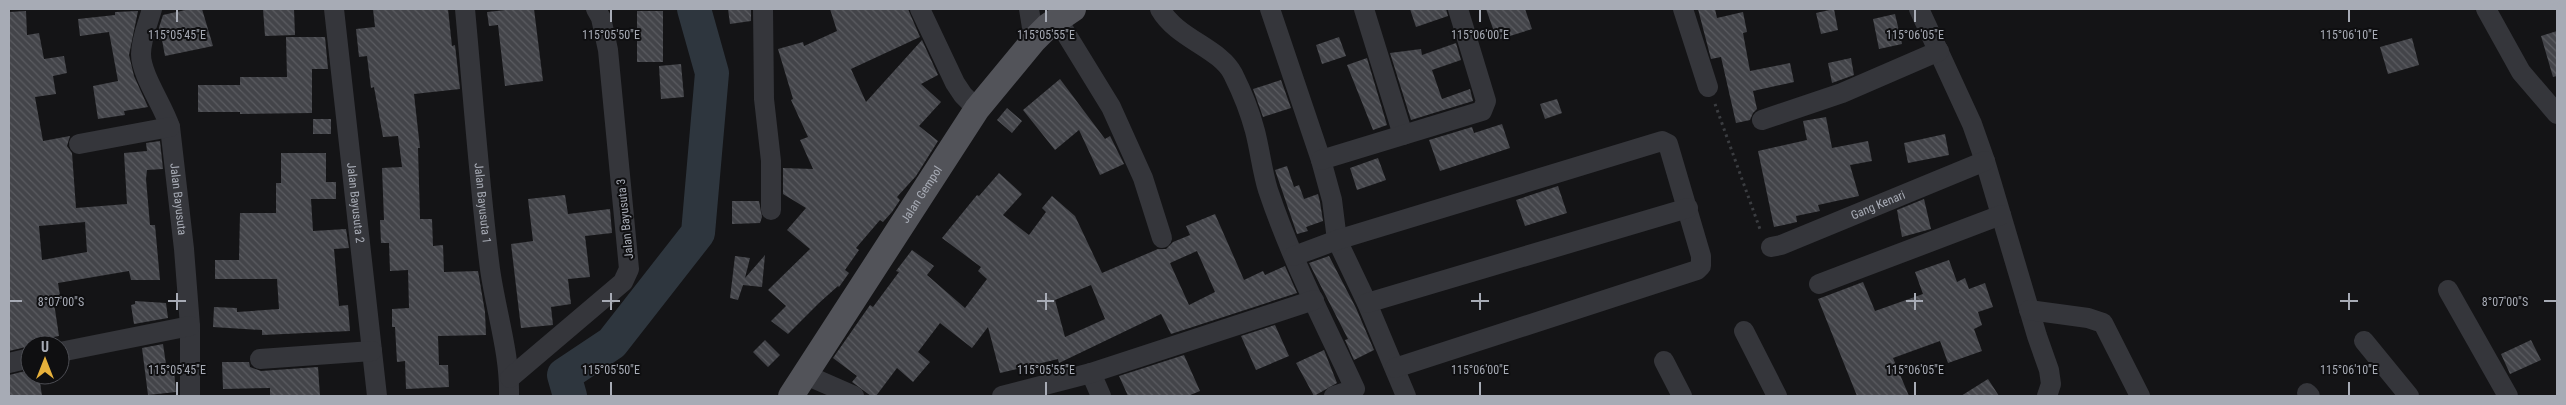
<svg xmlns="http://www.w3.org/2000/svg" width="2566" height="405" font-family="'Roboto Condensed',sans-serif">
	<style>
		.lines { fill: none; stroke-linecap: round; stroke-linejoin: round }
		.river { stroke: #2e363e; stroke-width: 34 }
		.building { fill: url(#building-back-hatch); fill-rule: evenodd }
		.path { stroke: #3b3d41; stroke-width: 3; stroke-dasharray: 2.5 4; stroke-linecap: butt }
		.minor { stroke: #35363b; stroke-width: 20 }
		.major { stroke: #525359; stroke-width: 26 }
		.ticks { fill: none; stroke: #a7abb5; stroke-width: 2 }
		.labels { text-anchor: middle; stroke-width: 4; stroke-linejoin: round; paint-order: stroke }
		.street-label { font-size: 12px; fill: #a7abb5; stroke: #0f0f11 }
		.ticks-label { font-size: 12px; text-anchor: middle; fill: #a7abb5; stroke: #0f0f11; stroke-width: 4; stroke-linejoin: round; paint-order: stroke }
	</style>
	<defs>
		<pattern id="building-back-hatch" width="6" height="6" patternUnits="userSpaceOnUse" patternTransform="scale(1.25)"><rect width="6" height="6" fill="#434449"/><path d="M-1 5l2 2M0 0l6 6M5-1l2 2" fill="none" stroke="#5b5c61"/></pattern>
	</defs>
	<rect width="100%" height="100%" fill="#141416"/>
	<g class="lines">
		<!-- river -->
		<path class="river" d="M570,396l-6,-21 48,-32 86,-110 14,-160 -18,-64"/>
	</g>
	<!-- building -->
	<path class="building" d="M190,9h12l11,37 -48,10 -3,-16h-7l8,-25z
		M263,9h31l1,26 -30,1z
		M373,9h75l4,37 3,-1 5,44 -46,5 6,54h-2l2,71h12l1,27 10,-1 1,27 34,-1 7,41 1,23 -48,1 1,29h9l1,22 -43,2 -1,-28 -8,1 -2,-35h-3v-18l17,-1 -1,-38 -18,1 -1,-28h-8l-1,-23h4l-2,-52 20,-1 -4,-31 -15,1 -9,-50 -3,1 -4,-32 -8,1 -3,-28 19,-2z
		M516,9h18l9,72 -38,5 -7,-61 -9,1 -2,-14z
		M728,9h23v12l-21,3z
		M830,9h78l12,28 -69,32 15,33 56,-62 16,35 -17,9 20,18 -22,24 19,15 -22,35 -19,21 3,3 -8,12 -9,10 -3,-2 -24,28 3,2 -14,20 4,3 -10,14 -1,-1 -19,17 -31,31 -17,-13 15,-15 -18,-16 42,-41 -23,-19 19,-22 -23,-14v-26l30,1 -13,-29 8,-3 -17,-37 2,-1 -15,-50 25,-7 1,4 33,-15z
		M1410,9h36l2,7 -32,11z
		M1486,9h39l7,20 -35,11z
		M1698,9h17l2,9 26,-6 4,20 -4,1 7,38 40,-8 4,19 -41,9 4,18 -4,4 -3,7 -14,3 -15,-66 -10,2z
		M1834,9l4,21 -17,4 -5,-21z
		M26,11l1,24 12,-2 5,26 20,-3 3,17 -14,3 3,18 -21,3 8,44 27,-5 -3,10 5,7 4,55 51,-4 -3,-51 23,-2 -1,-8 14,-2 3,28 -16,1 -1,9 4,46h5l5,55h-29l-2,-9 -71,12 3,19 -7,1 5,33 -29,5v5l-21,5v-339zM85,222l2,30 -45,8 -3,-34z
		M138,11l-9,44 5,21 14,31 -24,4 1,4 -27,4 -5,-33 25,-5 -9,-49 -29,4 -2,-17 37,-4v-3z
		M637,11h26v51h-26z
		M1895,14l7,30 -23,5 -6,-30z
		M2557,31v45l-4,1 -12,-41z
		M286,37h39l3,32h-16v44l-72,1v-2h-42v-27h42v-8h47z
		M1339,37l7,19 -24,8 -6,-19z
		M2412,38l7,27 -31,9 -8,-27z
		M1456,43l5,17 -29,10 10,29 28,-10 3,12 -62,19 -21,-67 31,-4 1,6z
		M1367,58l20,67 -14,5 -26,-65z
		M1851,58l3,17 -22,8 -4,-20z
		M681,64l3,33 -23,2 -2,-33z
		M1060,79l45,60 5,-3 14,28 -24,11 -21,-45 -24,20 -32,-40z
		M1281,80l10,28 -28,9 -10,-28z
		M1557,99l5,14 -17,6 -5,-15z
		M1007,108l15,13 -10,12 -15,-13z
		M1826,117l6,31 36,-7 4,20 -22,4 9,31 -41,9 2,6 -24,5 1,6 -23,5 -16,-76 49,-11 -4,-19z
		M313,119h18v15h-18z
		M1502,124l8,24 -70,23 -11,-31 43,-13 2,6z
		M1945,134l4,21 -41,8 -4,-20z
		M281,153h45v29h10v17h-25l2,32 33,-2 3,19 -15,1 5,57 9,-1 2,26 -88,4v-5l-49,-3 1,-20 23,1v4l42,-3 -2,-30h-62v-19h24l1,-47h36v-30h5z
		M1378,158l8,22 -29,10 -7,-22z
		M1287,166l7,21 5,-2 5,14 14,-5 2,8 3,19 -17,6 2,4 -11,3 -22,-64z
		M999,173l23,21 -19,21 26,20 17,-23 -4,-4 10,-12 23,20 27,57 56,-24h8l7,-7 17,-7 -4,-9 29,-12 29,66 19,-9 2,4 20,-9 12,27 -126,41 -10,-20 -102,49 -1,-4 -58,14 -12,-46 -16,21 -32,-25 -22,29 12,10 -17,20 -16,-14 -21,28h-5l-19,-14 5,-6 -24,-18 37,-53 3,2 26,-35 -3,-1 16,-21 22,16 -7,9 38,33 22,-29 -9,-8 3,-4 -39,-29 35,-43 2,1zM1197,251l18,41 -26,13 -19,-42zM1091,285l14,34 -40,18 -10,-37z
		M1558,186l9,27 -42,13 -9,-26z
		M565,195l3,19 42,-5 2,24 -27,3 5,41 -22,2 3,25 -20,3 2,18 -32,3 -10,-84 22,-3 -5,-42z
		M1924,199l7,30 -29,8 -5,-27z
		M732,201h27l3,16 -2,6 -28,1z
		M765,255l-3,32 -19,-2 -5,15 -8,-2 5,-42 15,2 -5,20z
		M1329,256l27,52 18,42 -20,10 -9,-20 3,-1 -39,-76z
		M1949,260l8,22 8,-4 4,11 16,-6 8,24 -15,5 4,13 -8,4 8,22 -34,12 -8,-22 -47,17 16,38h-52l-39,-97 45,-17 12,29 48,-17 -8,-22z
		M135,301l31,2 2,15 -34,6 -3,-19 4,-1z
		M1275,325l14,31 -33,14 -15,-34z
		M765,340l15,15 -12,12 -15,-15z
		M2531,340l10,20 -31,14 -9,-20z
		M163,344l4,27h7l2,21 -28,3 -6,-47z
		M1324,350l13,33 -23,13 -18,-33z
		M1184,355l16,36 -12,5h-60l-9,-20z
		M222,362h27l1,5 11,4 57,-4 2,29h-50v-8l-47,1z
		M30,370v5h9l3,21h-33v-21z
		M1988,379l11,17h-38z"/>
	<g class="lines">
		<!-- path -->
		<path class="path" d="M1715,104l46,128"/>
		<!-- minor -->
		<g class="minor">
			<path id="s1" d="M152,9c-4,14 -11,30 -11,45 0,21 22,51 29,73l14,122 6,77v70"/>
			<path id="s2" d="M334,9l43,387"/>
			<path id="s3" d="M465,9c8,86 14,174 25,260 6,43 20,84 19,127"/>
			<path d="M763,9l1,90 7,62v49"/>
			<path d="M920,9l35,74 8,12 14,14"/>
			<path d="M1029,9l5,31"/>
			<path d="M1160,9c17,30 60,39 73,65 9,18 17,38 22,57 5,19 7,40 13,59 23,69 57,134 87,199l-21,7"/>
			<path d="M1270,9l51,151 11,40 5,40 30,63 39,93"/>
			<path d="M1364,9l39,126"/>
			<path d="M1683,9l25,78"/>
			<path d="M1919,9l53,115 13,37 52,175 12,34 2,14 -4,12"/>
			<path d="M2486,9l35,63 36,42"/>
			<path d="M1057,19l54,88 32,71 19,60"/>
			<path d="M1762,120l80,-27 97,-42"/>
			<path d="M79,144l91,-17"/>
			<path d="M1321,160l161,-49 4,-10 -28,-92"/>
			<path id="s4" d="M1771,247l10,-2 204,-84"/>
			<path d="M1294,256l43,-16 325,-99 6,3 33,112v10l-4,4 -302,98"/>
			<path d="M1819,284l182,-69"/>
			<path d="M2448,290l60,106"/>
			<path d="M1367,303l321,-95"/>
			<path d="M2029,310l59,8 15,5 37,73"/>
			<path d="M1744,331l33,65"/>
			<path d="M2364,341l45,55"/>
			<path d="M60,352l130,-26"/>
			<path d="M260,359l112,-8"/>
			<path d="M1664,361l18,35"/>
			<path d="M9,363l21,-5"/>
			<path d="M1091,373l10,23"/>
			<path d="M806,375l48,21"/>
			<path d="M510,378l113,-96 6,-13 -21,-219 -7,-32 -5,-9"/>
			<path d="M2307,393l3,3"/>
			<path d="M1002,396l89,-23 223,-73"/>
		</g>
		<!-- major -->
		<path class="major" id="s5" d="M791,396l186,-287 57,-69 14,-14 25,-17"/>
	</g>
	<!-- ticks -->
	<path class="ticks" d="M177,10v12M611,10v12M1046,10v12M1480,10v12M1915,10v12M2349,10v12M177,293v17M611,293v17M1046,293v17M1480,293v17M1915,293v17M2349,293v17M10,301h12M168,301h18M602,301h18M1037,301h17M1471,301h18M1906,301h17M2340,301h18M2544,301h12M177,382v13M611,382v13M1046,382v13M1480,382v13M1915,382v13M2349,382v13"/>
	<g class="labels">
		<!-- street labels -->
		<g class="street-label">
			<text dy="4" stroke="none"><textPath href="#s5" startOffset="240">Jalan Gempol</textPath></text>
			<text dy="4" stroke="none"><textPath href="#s1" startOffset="198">Jalan Bayusuta</textPath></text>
			<text dy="4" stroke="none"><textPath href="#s2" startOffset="195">Jalan Bayusuta 2</textPath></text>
			<text dy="4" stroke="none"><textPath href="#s3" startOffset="195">Jalan Bayusuta 1</textPath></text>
			<text dy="4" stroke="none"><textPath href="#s4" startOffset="115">Gang Kenari</textPath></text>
			<text transform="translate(625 219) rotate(-96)" y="4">Jalan Bayusuta 3</text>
		</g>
	</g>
	<g class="ticks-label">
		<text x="177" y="39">115°05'45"E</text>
		<text x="611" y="39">115°05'50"E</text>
		<text x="1046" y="39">115°05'55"E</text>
		<text x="1480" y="39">115°06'00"E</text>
		<text x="1915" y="39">115°06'05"E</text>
		<text x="2349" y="39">115°06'10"E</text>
		<text x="61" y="306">8°07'00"S</text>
		<text x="2505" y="306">8°07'00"S</text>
		<text x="177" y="374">115°05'45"E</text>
		<text x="611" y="374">115°05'50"E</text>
		<text x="1046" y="374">115°05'55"E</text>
		<text x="1480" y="374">115°06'00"E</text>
		<text x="1915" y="374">115°06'05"E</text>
		<text x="2349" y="374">115°06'10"E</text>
	</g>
	<!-- border -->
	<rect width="2566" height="405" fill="none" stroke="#a7abb5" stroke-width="20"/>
	<!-- north arrow -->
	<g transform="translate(45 360)"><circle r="24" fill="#0f0f11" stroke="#4c4d53"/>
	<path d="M0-4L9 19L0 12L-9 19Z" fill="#e7b13b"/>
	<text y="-8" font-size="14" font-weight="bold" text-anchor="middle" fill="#a7abb5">U</text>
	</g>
</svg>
